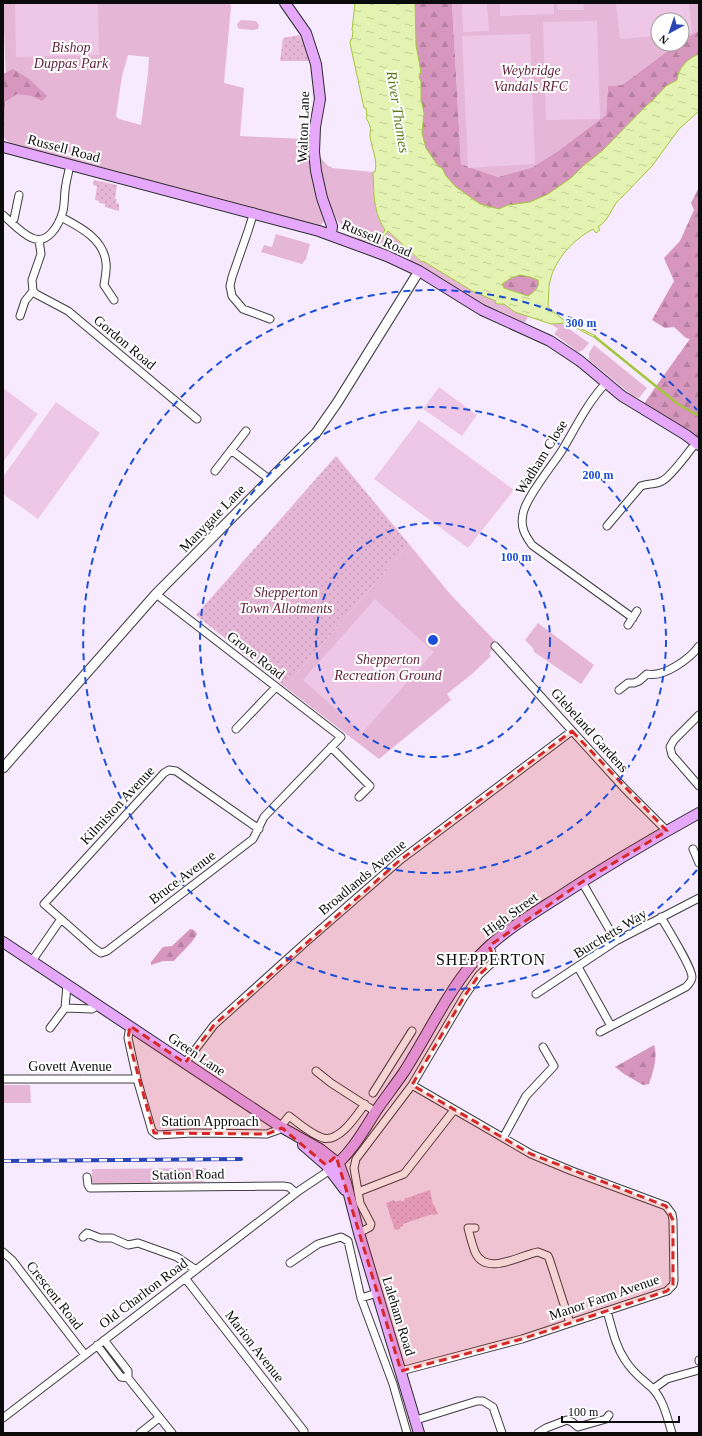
<svg xmlns="http://www.w3.org/2000/svg" width="702" height="1436" font-family="Georgia,serif">
	<style>
		.grass { fill: #e6b6d6; fill-rule: evenodd }
		.forest { fill: url(#forest-firs) }
		.garden { fill: url(#garden-dots) }
		.pitch { fill: #eec7e6 }
		.water { fill: url(#water-ripples); stroke: #a4c63c; fill-rule: evenodd }
		.lines { fill: none; stroke-linecap: round; stroke-linejoin: round }
		.stream { stroke: #a4c63c; stroke-width: 2.5 }
		.minor-casing { stroke: #3e3e3e; stroke-width: 9 }
		.tertiary-casing { stroke: #3e3e3e; stroke-width: 11 }
		.secondary-casing { stroke: #2d2d2d; stroke-width: 12 }
		.minor { stroke: #fff; stroke-width: 7 }
		.tertiary { stroke: #fff; stroke-width: 9 }
		.secondary { stroke: #e5a8fb; stroke-width: 10 }
		.rail-casing { stroke: #2a46b4; stroke-width: 4 }
		.rail { stroke: #fff; stroke-width: 2.5; stroke-dasharray: 8; stroke-linecap: butt }
		.marked { fill: #d62828; fill-opacity: 0.2; stroke: #d62828; stroke-width: 3; stroke-dasharray: 8 5; stroke-linejoin: round }
		.ring { fill: none; stroke: #1d4ed8; stroke-width: 2; stroke-dasharray: 7 5 }
		.labels { text-anchor: middle; stroke-width: 4; stroke-linejoin: round; paint-order: stroke }
		.park-label { font-size: 14px; font-style: italic; fill: #5f1f36; stroke: #fff }
		.street-label { font-size: 14px; fill: #0b0b0b; stroke: #fff }
		.water-label { font-size: 15px; font-style: italic; fill: #5f7b19; stroke: #fff }
		.quarter-label { font-size: 16px; letter-spacing: 1px; fill: #0b0b0b; stroke: #fff }
		.centre { fill: #1d4ed8; stroke: #fff; stroke-width: 2 }
		.ring-label { font-size: 12px; text-anchor: middle; font-weight: bold; fill: #1d4ed8; stroke: #fff; stroke-width: 4; stroke-linejoin: round; paint-order: stroke }
	</style>
	<defs>
		<pattern id="forest-firs" width="22" height="20" patternUnits="userSpaceOnUse"><rect width="22" height="20" fill="#d696bd"/><path d="M5 1l3.5 6h-7zM16 11l3.5 6h-7z" fill="#b680a1"/></pattern>
		<pattern id="garden-dots" width="8" height="8" patternUnits="userSpaceOnUse"><rect width="8" height="8" fill="#e6b6d6"/><path d="M2 2h.1M6 6h.1" fill="none" stroke="#c49bb6" stroke-width="1.8" stroke-linecap="round"/></pattern>
		<pattern id="water-ripples" width="26" height="14" patternUnits="userSpaceOnUse"><rect width="26" height="14" fill="#e4f3b1"/><path d="M2 4q2-2 4 0t4 0M15 11q2-2 4 0t4 0" fill="none" stroke="#c2cf97"/></pattern>
	</defs>
	<rect width="100%" height="100%" fill="#f7eafe"/>
	<!-- grass -->
	<path class="grass" d="M3,3h227l1,4 -7,76 20,5 -4,48 65,3 5,7 15,72 -2,5 -4,3 -246,-65 -63,-18 -6,-5 2,-57zM128,55l21,2 -1,17 -7,51 -22,-6 -3,-3 6,-40z
		M452,3h247v28l-17,9v-20h-24v24h19l-55,41 -14,1 -2,29 -48,36 -25,16 -35,10 -37,-13z
		M241,20l15,1 3,4 -1,4 -4,1 -14,-1 -2,-1 -1,-4z
		M320,157l8,9 4,1v1l41,4c1,22 0,39 12,58l-4,6 7,-5 25,24 9,7 1,-1 51,31 22,9 -1,2 3,1h6l11,8 13,4 -3,7 -54,-24 -55,-34 -53,-23 -13,-8 -13,-14 -11,-21z
		M276,234l34,10 -4,15 -4,5 -41,-12 3,-7 8,2z
		M561,323l28,20 -6,7 -5,2 -24,-18 4,-5 -7,-5z
		M594,345l53,43 -8,10 -6,-2 -44,-36v-7z
		M409,544l42,51 46,48 -8,11 2,2 -19,18 -25,20 4,6 -72,59 -94,-72z
		M538,623l56,42 -13,19 -47,-32 -1,-4 -8,-8z
		M4,1085h26l1,18h-28z
		M206,1168l-2,14 -109,2 -3,-2v-13z"/>
	<!-- forest -->
	<path class="forest" d="M415,3h37l9,161 37,13 35,-10 25,-16 48,-36 2,-29 14,-1 55,-41h5v-4l17,-9v23c-10,4 -21,15 -22,26l-11,6 -14,15 -5,4 -45,46 -19,15 -12,12 -23,16 -18,8 -22,3 -9,4 -19,-5 -24,-17 -10,-11 -4,-8 -4,-2 -12,-18 -4,-15 2,-20 -3,-14v-17l-2,-5 2,-5 -5,-27z
		M13,69l16,10 18,17 -5,5 -10,-5 -15,-2 -12,8 -1,36 -1,-64z
		M699,187v258l-58,-37 18,-26 31,-43 -4,-1 -12,-11 -9,1 -13,-8 22,-39 -10,-23 16,-17 14,-31 -3,-7z
		M520,275l10,2 8,3c2,7 -4,12 -10,16l-24,-8 -2,-4 9,-6z
		M190,929l4,1 3,4c-5,10 -16,18 -23,27h-11l-12,4v-3l12,-15 9,-1z
		M654,1045c4,13 -1,27 -5,39l-6,1 -19,-11 -9,-7z"/>
	<!-- garden -->
	<path class="garden" d="M299,35l5,7 7,19h-31l3,-23z
		M94,180l23,5 -2,14h2l-1,4h3v8l-14,-4v-3l-6,-1v-2l-4,-1 2,-14 -4,-1z
		M336,456l73,88 -124,143 -89,-72z
		M430,1190l3,15 1,-1 4,10 -5,1 -1,-1 -29,10v2l-3,1v2l-5,1 -9,-27 8,-3 1,2 6,-2v2l4,-2 -1,-1z"/>
	<!-- pitch -->
	<path class="pitch" d="M15,3h83l1,52 -83,2z
		M462,3h25l2,28 -26,1z
		M500,3h54v11l-54,2z
		M557,3h26l1,7h-26z
		M616,3h73l3,30 -10,1v-14h-24v16l-38,3z
		M597,21l3,98 -54,1 -3,-98z
		M530,34l5,130 -67,4 -6,-132z
		M439,387l38,28 -15,21 -39,-27z
		M3,388l35,26 -35,48z
		M56,402l44,31 -62,86 -35,-25v-17z
		M419,420l95,70 -46,58 -94,-69z
		M375,599l59,53 -72,81 -59,-53z"/>
	<!-- water -->
	<path class="water" d="M355,3h60l1,42 5,27 -2,5 2,5v17l3,14 -2,20 4,15 12,18 4,2 4,8 10,11 24,17 19,5 9,-4 22,-3 18,-8 23,-16 12,-12 19,-15 45,-46 5,-4 14,-15 11,-6c1,-12 11,-22 22,-26v57l-20,18 -27,37 -30,31c-10,7 -12,23 -24,30l2,3 -4,3 -3,-4c-19,10 -38,30 -43,52 -2,8 -1,17 -2,26l17,14 31,15 -1,2 -28,-15 -16,1 -36,-12 -11,-8h-6l-3,-1 1,-2 -22,-9 -51,-31 -1,1 -34,-31 -5,7 -2,-2 4,-6c-12,-19 -11,-36 -12,-58h2c3,-14 -4,-24 -5,-37 0,-2 1,-6 0,-9 -1,-3 -3,-6 -4,-8l1,-1 -1,-9h-2l-14,-65 1,-4h1l1,-8 -1,-1zM520,275l10,2 8,3c2,7 -4,12 -10,16l-24,-8 -2,-4 9,-6z"/>
	<g class="lines">
		<!-- stream -->
		<path class="stream" d="M595,337l83,67 21,12"/>
		<!-- minor casing -->
		<g class="minor-casing">
			<path id="minor" d="M254,212l-6,19 -16,46 -2,9 2,10 11,13 27,10
				M3,215c9,8 19,19 29,23 16,7 27,-13 31,-27 2,-9 1,-18 3,-27 1,-7 3,-13 4,-19
				M61,217c19,10 43,22 45,46 1,6 -1,15 -2,22l10,15
				M11,222l3,-3 5,-24
				M39,240l2,14 -9,26 1,11 3,3 32,17 129,108
				M20,316l5,-15 8,-10
				M606,383c-19,20 -31,46 -45,69 -10,15 -36,47 -38,62 -3,13 2,21 9,31l101,73
				M231,450l38,29
				M215,471l31,-40
				M607,526l34,-40c7,-3 14,-1 21,-5 10,-5 26,-29 34,-38
				M156,594l185,143 -77,80 -11,22 -146,112 -6,2 -6,-4 -51,-45 120,-131 5,-3 7,1 83,58
				M628,625l9,-14
				M495,646l129,142 43,43
				M619,690l9,-7h6l5,-2 8,-7c16,4 43,-15 52,-28
				M699,715l-25,25 -4,7 2,8 27,31
				M236,729l40,-42
				M331,747l39,39 -11,11
				M693,849l6,14
				M582,882l34,59
				M32,961l29,-42
				M578,967l33,59
				M67,985l-2,23 27,1 6,-4
				M536,994l80,-53 83,-43
				M130,1026l-2,12 9,41 15,52 5,4 35,-2 75,1 11,-4 11,-14c9,7 23,19 34,22 17,4 33,-22 42,-34
				M50,1028l15,-20
				M600,1032l86,-45c3,-3 6,-6 6,-10 0,-10 -25,-49 -31,-60
				M185,1063l29,-38 92,-83 93,-81 173,-130
				M316,1071l15,12 45,29
				M3,1079h134
				M373,1093l39,-62
				M503,1138l23,-42 28,-30 -11,-19
				M87,1177l1,8 2,3 193,-2 6,1 7,6
				M358,1192l46,-18 50,-64
				M475,1228h-7c2,8 4,16 7,24 11,25 45,3 63,0l10,4 2,5 20,62
				M359,1233l11,-6 1,-3 -11,-21 -6,-35 2,-9 56,-74 52,-88 15,-22 16,-15 -6,-14
				M83,1237l4,-4 13,5h12l16,7 10,-2 39,14 19,13
				M3,1252l9,8 73,95
				M290,1263l28,-19 23,-7 7,4 13,57 32,86 14,49
				M185,1278l119,153
				M361,1298l16,-5
				M607,1311c5,17 8,34 18,49 8,13 17,19 27,28 12,12 15,30 20,45
				M104,1340l24,31v7l44,55
				M97,1345l24,32 7,1
				M699,1360v1
				M401,1371l121,-32 145,-48 6,-6 1,-4 -1,-61 -1,-6 -6,-8 -94,-35 -41,-17 -119,-69
				M653,1389l14,-10 32,-9
				M3,1418l297,-228 30,-20
				M416,1420l61,-19h6l10,6 9,26
				M140,1433l19,-15
				M538,1433l8,-5 21,-8 5,2 6,5 28,-8 3,-4"/>
		</g>
		<!-- tertiary casing -->
		<g class="tertiary-casing">
			<path id="tertiary" d="M3,768l153,-174 160,-161 21,-30 82,-132"/>
		</g>
		<!-- secondary casing -->
		<g class="secondary-casing">
			<path id="secondary" d="M285,3l21,30 10,31 4,35 -5,28 -1,25 2,19 6,27 10,28 -1,8
				M3,147l316,84 68,25 32,15 63,39 68,31 30,20 42,35 64,39 13,10
				M3,942l278,185 39,22 19,15 7,19 13,50 60,200
				M303,1145l23,20 19,25
				M330,1170c20,-15 33,-38 46,-59 9,-13 19,-26 28,-39 23,-36 41,-75 67,-107 23,-28 53,-46 83,-65 47,-31 96,-60 145,-87"/>
		</g>
		<!-- minor -->
		<use href="#minor" class="minor"/>
		<!-- tertiary -->
		<use href="#tertiary" class="tertiary"/>
		<!-- secondary -->
		<use href="#secondary" class="secondary"/>
		<!-- rail casing -->
		<g class="rail-casing">
			<path id="rail" d="M3,1161l238,-2"/>
		</g>
		<!-- rail -->
		<use href="#rail" class="rail"/>
	</g>
	<!-- marked area -->
	<path class="marked" d="M572,731l95,100 -85,51 -93,64 6,14 -16,15 -15,22 -52,88 119,69 135,52 7,14v65l-6,6 -145,48 -121,32 -65,-215 -10,9 -44,-37 -15,6 -113,-1 -26,-95 2,-12 55,37 29,-38 185,-164z"/>
	<!-- distance rings -->
	<g class="ring">
		<circle cx="433" cy="640" r="117"/>
		<circle cx="433" cy="640" r="233"/>
		<path d="M697 870A350 350 0 1 1 697 410"/>
	</g>
	<g class="labels">
		<!-- park labels -->
		<g class="park-label">
			<text x="71" y="52">Bishop<tspan x="71" dy="16">Duppas Park</tspan></text>
			<text x="531" y="75">Weybridge<tspan x="531" dy="16">Vandals RFC</tspan></text>
			<text x="286" y="597">Shepperton<tspan x="286" dy="16">Town Allotments</tspan></text>
			<text x="388" y="664">Shepperton<tspan x="388" dy="16">Recreation Ground</tspan></text>
		</g>
		<!-- street labels -->
		<g class="street-label">
			<text transform="translate(303 127) rotate(-88)" y="5">Walton Lane</text>
			<text transform="translate(64 148) rotate(15)" y="5">Russell Road</text>
			<text transform="translate(377 238) rotate(23)" y="5">Russell Road</text>
			<text transform="translate(125 342) rotate(40)" y="5">Gordon Road</text>
			<text transform="translate(541 457) rotate(-58)" y="5">Wadham Close</text>
			<text transform="translate(212 518) rotate(-46)" y="5">Manygate Lane</text>
			<text transform="translate(256 655) rotate(38)" y="5">Grove Road</text>
			<text transform="translate(590 730) rotate(48)" y="5">Glebeland Gardens</text>
			<text transform="translate(117 805) rotate(-47)" y="5">Kilmiston Avenue</text>
			<text transform="translate(182 877) rotate(-37)" y="5">Bruce Avenue</text>
			<text transform="translate(362 877) rotate(-40)" y="5">Broadlands Avenue</text>
			<text transform="translate(510 914) rotate(-36)" y="5">High Street</text>
			<text transform="translate(610 933) rotate(-31)" y="5">Burchetts Way</text>
			<text transform="translate(197 1054) rotate(34)" y="5">Green Lane</text>
			<text x="70" y="1071">Govett Avenue</text>
			<text x="210" y="1126">Station Approach</text>
			<text transform="translate(188 1174) rotate(-1)" y="5">Station Road</text>
			<text transform="translate(143 1293) rotate(-37)" y="5">Old Charlton Road</text>
			<text transform="translate(55 1295) rotate(52)" y="5">Crescent Road</text>
			<text transform="translate(604 1297) rotate(-19)" y="5">Manor Farm Avenue</text>
			<text transform="translate(399 1316) rotate(73)" y="5">Laleham Road</text>
			<text transform="translate(255 1346) rotate(52)" y="5">Marion Avenue</text>
		</g>
		<!-- water labels -->
		<g class="water-label">
			<text transform="translate(398 112) rotate(81)" y="5">River Thames</text>
		</g>
		<!-- quarter labels -->
		<g class="quarter-label">
			<text x="491" y="965">SHEPPERTON</text>
		</g>
	</g>
	<circle cx="433" cy="640" r="6" class="centre"/>
	<g class="ring-label">
		<text x="581" y="327">300 m</text>
		<text x="598" y="479">200 m</text>
		<text x="516" y="561">100 m</text>
	</g>
	<!-- border -->
	<rect width="702" height="1436" fill="none" stroke="#0b0b0b" stroke-width="8"/>
	<!-- north arrow -->
	<g transform="translate(670 32) rotate(220)"><circle r="19" fill="#ffffff" stroke="#9d9d9d"/>
	<path d="M0-3L7 15L0 10L-7 15Z" fill="#2a46b4"/>
	<text y="-6" font-size="11" font-weight="bold" text-anchor="middle" fill="#0b0b0b">N</text>
	</g>
	<!-- scale -->
	<path d="M562 1416v6h117v-6" fill="none" stroke="#0b0b0b" stroke-width="2"/>
	<text x="568" y="1416" font-size="12" fill="#0b0b0b" stroke="#ffffff" stroke-width="3" paint-order="stroke">100 m</text>
</svg>
